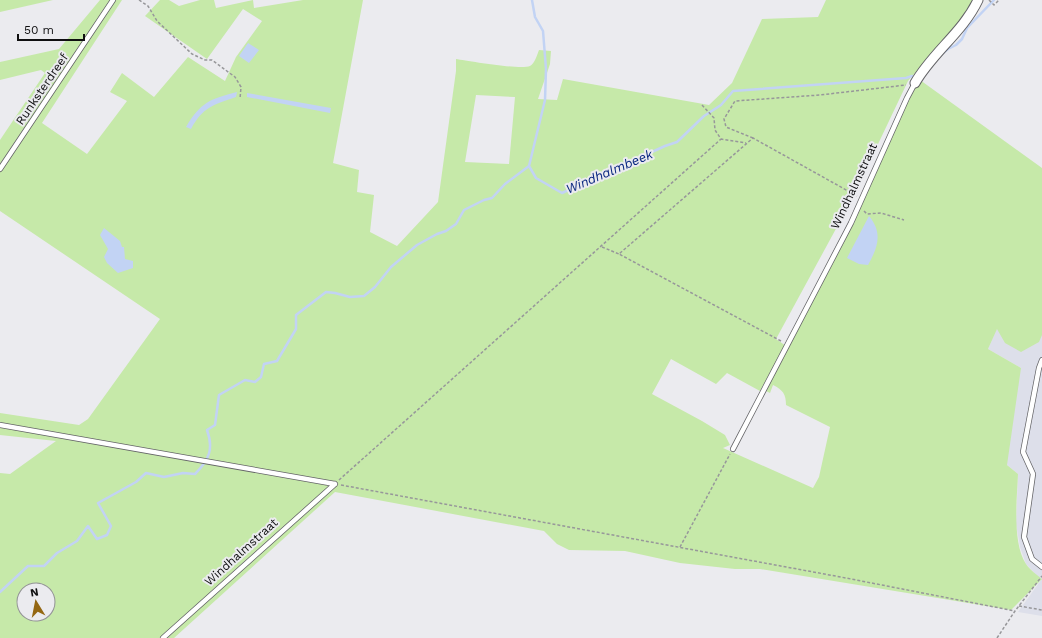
<svg xmlns="http://www.w3.org/2000/svg" width="1042" height="638" font-family="'Work Sans',sans-serif">
	<style>
		.built { fill: #dddfea }
		.green { fill: #c6e9a9; fill-rule: evenodd }
		.water { fill: #c2d3f4 }
		.lines { fill: none; stroke-linecap: round; stroke-linejoin: round }
		.stream { stroke: #c2d3f4; stroke-width: 2.5 }
		.service-casing { stroke: #646467; stroke-width: 6 }
		.minor-casing { stroke: #646467; stroke-width: 11 }
		.path { stroke: #97979a; stroke-width: 1.5; stroke-dasharray: 3 2; stroke-linecap: butt }
		.service { stroke: #fff; stroke-width: 4.5 }
		.minor { stroke: #fff; stroke-width: 9 }
		.labels { text-anchor: middle; stroke-width: 4; stroke-linejoin: round; paint-order: stroke }
		.street-label { font-size: 12px; fill: #0f0f10; stroke: #ebebef }
		.water-label { font-size: 13px; font-style: italic; fill: #06247e; stroke: #ebebef }
	</style>
	<rect width="100%" height="100%" fill="#ebebef"/>
	<!-- built -->
	<path class="built" d="M1042,223v393l-24,-4 23,-32 -15,-16 -6,-17 -4,-23 2,-50 -54,-45 57,-61 -33,-19z"/>
	<!-- green -->
	<path class="green" d="M0,0h53l-53,12z
		M100,0h22l-80,123 45,31 40,-53 -17,-9 12,-19 32,24 34,-40 37,24 11,-24 26,-36 -19,-12 -36,50 -62,-43 15,-16h9l10,6 21,-6h14l2,8 37,-8 1,8 49,-8h60l-30,163 26,7 -2,22 17,3 -4,37 27,14 41,-44 18,-131v-12c13,2 64,11 74,7 5,-3 7,-11 9,-16l12,1 -1,13 -12,35 19,1 6,-21 146,26 23,-22 30,-64 56,-2 8,-17h148l-17,26 -16,17 -33,38 -58,122 -74,136 10,7 -26,45 -33,-18 -11,11 -45,-25 -19,35 50,27 23,14 5,10 -7,3 90,40 6,-11 11,-50 -44,-22c0,-11 -3,-15 -13,-20l-3,8 -4,-2 95,-187 48,-105 11,-19 122,88v167l-3,7 -18,10 -16,-9 -8,-14 -9,20 33,19 -14,97 11,9c-1,25 -6,69 8,90 4,6 11,11 16,15l-31,31 -251,-41h-25l-55,-6 -55,-12 -56,-1 -12,-6 -13,-13 -209,-39 -161,146h-174v-165l10,1 46,-33 -56,-6v-22l79,12 9,-6 72,-100 -160,-108v-71l45,-67 -4,-3 -41,10v-18l59,-13zM476,95l39,2 -6,67 -44,-2zM24,590h24v24h-24z"/>
	<!-- water -->
	<path class="water" d="M248,43l11,7 -10,13 -10,-7z
		M237,92l-1,5c-23,8 -33,10 -45,32l-5,-2c15,-25 24,-28 51,-35z
		M247,93l84,15 -1,5 -83,-16z
		M869,216c14,17 9,31 -1,49l-9,-1 -12,-6z
		M104,228l16,13 2,6h2l1,12 8,2v7l-15,5 -11,-10 -3,-6 4,-8 -8,-14z"/>
	<g class="lines">
		<!-- stream -->
		<path class="stream" d="M943,53l5,-4 8,-4 6,-6 5,-11 27,-28
			M529,166l16,-66 1,-31 -3,-38 -8,-14 -3,-17
			M0,592l28,-26h16l13,-13 20,-12 11,-15 9,13 10,-4 4,-9 -13,-23 38,-21 10,-9 18,4 19,-4 12,1c14,-14 19,-25 12,-44l8,-5 4,-30 26,-15 10,2 6,-5 3,-13 13,-3 19,-32v-14l30,-23 9,1 15,4 14,-1 11,-9 16,-20 26,-22 20,-11 9,-3 10,-7 8,-14 20,-10 8,-2 13,-14 24,-18 7,12 26,15 103,-47 12,-4 27,-26 17,-11 12,-14 173,-13 6,-2"/>
		<!-- service casing -->
		<g class="service-casing">
			<path id="service" d="M0,169l113,-169
				M1042,360l-3,8 -16,84 10,22 -9,63 8,22 10,8
				M0,425l335,59
				M733,449l118,-226 56,-125 8,-15
				M163,638l172,-154"/>
		</g>
		<!-- minor casing -->
		<g class="minor-casing">
			<path id="minor" d="M915,83c17,-30 48,-51 63,-83"/>
		</g>
		<!-- path -->
		<path class="path" d="M139,0l9,6 9,15 35,33 13,6h7l23,17 6,10 -1,12
			M989,0l5,5 5,-5
			M702,105l12,13 1,12 6,9 25,4
			M753,138l-27,-11 -2,-8 11,-18 85,-6 86,-10
			M864,211l3,3 14,-1 23,7
			M602,247l17,7
			M781,341l-162,-87 134,-116 104,58
			M339,480l382,-341
			M341,485l505,93 169,33
			M680,547l50,-93
			M1019,606l23,4
			M997,638l18,-27 27,-35"/>
		<!-- service -->
		<use href="#service" class="service"/>
		<!-- minor -->
		<use href="#minor" class="minor"/>
	</g>
	<g class="labels">
		<!-- street labels -->
		<g class="street-label">
			<text transform="translate(42 89) rotate(-56)" y="4">Runksterdreef</text>
			<text transform="translate(854 186) rotate(-65)" y="4">Windhalmstraat</text>
			<text transform="translate(241 552) rotate(-42)" y="4">Windhalmstraat</text>
		</g>
		<!-- water labels -->
		<g class="water-label">
			<text transform="translate(609 171) rotate(-23)" y="5">Windhalmbeek</text>
		</g>
	</g>
	<!-- north arrow -->
	<g transform="translate(36 602) rotate(350)"><circle r="19" fill="#ebebef" stroke="#939396"/>
	<path d="M0-3L7 15L0 10L-7 15Z" fill="#946713"/>
	<text y="-6" font-size="11" font-weight="bold" text-anchor="middle" fill="#0f0f10">N</text>
	</g>
	<!-- scale -->
	<path d="M18 34v6h66v-6" fill="none" stroke="#0f0f10" stroke-width="2"/>
	<text x="24" y="34" font-size="12" fill="#0f0f10" stroke="#ebebef" stroke-width="3" paint-order="stroke">50 m</text>
</svg>
